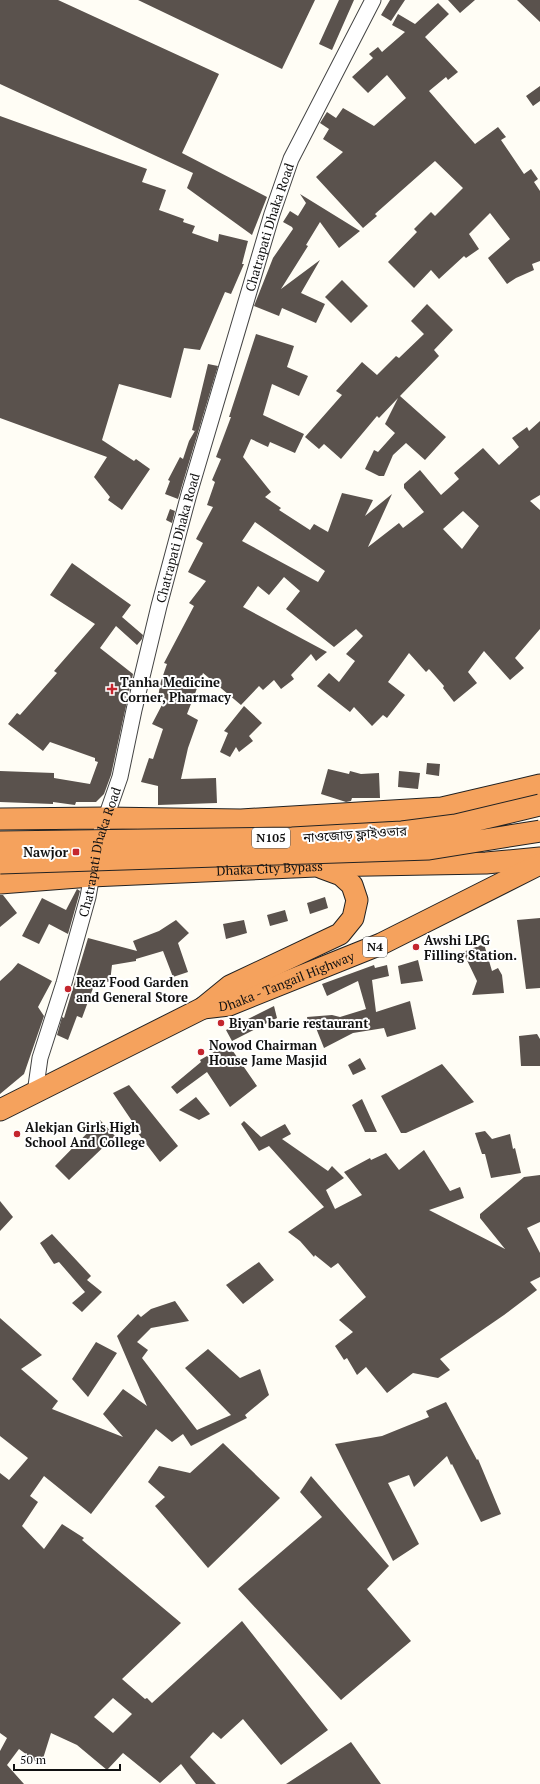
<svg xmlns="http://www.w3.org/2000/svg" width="540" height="1784" font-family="'PT Serif','Noto Sans Bengali',serif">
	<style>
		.building { fill: #5a524d; fill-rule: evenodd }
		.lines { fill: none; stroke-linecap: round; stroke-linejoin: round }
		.minor-casing { stroke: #444; stroke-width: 17 }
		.highway-casing { stroke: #222; stroke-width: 23 }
		.minor { stroke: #fff; stroke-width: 15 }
		.highway { stroke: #f5a25d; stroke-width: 21 }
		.highway-bridge-casing { stroke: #222; stroke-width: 23; stroke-linecap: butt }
		.highway-bridge { stroke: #f5a25d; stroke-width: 21 }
		.poi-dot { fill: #c4262e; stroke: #fff; stroke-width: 1.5 }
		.labels { text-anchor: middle; stroke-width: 4; stroke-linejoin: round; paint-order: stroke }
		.shield { fill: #fff; stroke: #585858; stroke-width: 1 }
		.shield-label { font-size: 12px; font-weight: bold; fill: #111 }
		.street-label { font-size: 13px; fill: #111; stroke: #fff }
		.poi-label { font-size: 13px; font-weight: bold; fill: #111; stroke: #fff; text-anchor: start }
	</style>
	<rect width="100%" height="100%" fill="#fffdf5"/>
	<!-- building -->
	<path class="building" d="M0,0h58l161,74 -37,79 85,44 -15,38 -65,-47 6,-15 -193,-89z
		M138,0h177l-33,69z
		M339,0h15l-22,50 -13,-6z
		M390,0h15l-14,21 -10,-6z
		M448,0h27l-15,13z
		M517,0h23v22z
		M438,3l11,11 -24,23 33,35 -10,8 -2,-3 -17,14 46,53 23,-17 8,10 -5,3 23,34 7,-5 7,10 -4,3 6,9v70l-8,3 2,6 -18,8 -9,6 -19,-26 22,-19 -20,-26 -21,21 10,15 -13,9 -2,-2 -25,23 -8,-9 -17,18 -26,-26 29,-30 -3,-3 17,-17 4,4 28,-28 -28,-27 -60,53 2,2 -14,12 -47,-51 27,-25 -20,-13 6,-10 -9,-6 7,-11 9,6 7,-10 31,18 32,-28 -19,-23 -19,18 -16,-16 21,-19 -4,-4 9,-7 4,5 23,-20 -13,-7 6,-11 17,10z
		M540,86v15l-7,5 -7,-10z
		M0,116l147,53 -5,13 24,8 -7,20 25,9 -1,3 12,4 -3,7 26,9 1,-8 29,7 -6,23h2l-13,30 -6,-2 -25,58 -16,-2 -13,50 -52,-14 -17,56 32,21 2,-2 14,10 -28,41 -14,-10 2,-3 -16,-20 13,-20 -107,-39z
		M300,194l60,37 -21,17 -19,-26 -14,23 2,1 -27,43 39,-29 -19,33 24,11 -9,19 -34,-15 -3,8 -25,-10 19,-48 20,-29 -1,-2 -9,-5 7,-11 8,5 8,-13z
		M342,280l26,26 -17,17 -26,-26z
		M427,304l26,26 -19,20 5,6 -39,40 46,41 -21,23 -19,-17 -13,12 -9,21h-5l-14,-7 9,-19 4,2 17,-19 -10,-9 13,-26 -19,20 -2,-2 -36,43 -17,-15 -5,5 -14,-12 37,-42 -6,-4 26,-29 15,13 19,-19 3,2 25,-24 -13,-13z
		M256,334l38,12 -7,21 21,9 -9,20 -27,-12 -9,31 41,19 -9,19 -25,-11 -2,5 -17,-8 -8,18 28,35 -6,5 16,11 -2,2 31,20 4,-6 14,8 14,-39 31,7 -8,16 27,-22 -24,53 31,-24 4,5 21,-16 -20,-24v-4l16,-14 21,25 18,-16 -5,-6 29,-25 16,17 20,-18 -7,-9 15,-11 2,4 11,-10v74l-10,6 10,9v119l-25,29 9,10 -14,12 -26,-29 -16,21 9,11 -23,19 -11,-14 1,-2 -15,-17 -3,3 -17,-19 -21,29 17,13 -18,23 -4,-3 -11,11 -18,-19 -4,5 -33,-26 12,-13 10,9 16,-21 -9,-7 17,-18 -7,-7 -22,18 -48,-38 14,-18 -16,-14 -15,18 -11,-9 -15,21 84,45 -11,9 -5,-7 -20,21 3,4 -13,10 -7,-9 -11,10 -4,-4 -18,19 -38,-32 -16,41 11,6 -10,28 -7,31 35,-1 1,25 -59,2v-19l-17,-4 8,-24 4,1 10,-30 -11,-5 12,-23 -6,-2 2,-15 7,-20 -3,-1 30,-57 -5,-3 17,-22 -18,-9 15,-29 -7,-4 17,-32 -6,-2 8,-23 -3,-2 9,-21 -5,-2 15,-40h-2zM463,511l16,15 -17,23 -19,-20zM255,522l70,49 -7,11 -76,-41z
		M208,364l10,2 -40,133 -13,-5 5,-13 -2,-1 12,-23 3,2 6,-18 7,-12 -1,2 -3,-1z
		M170,509l5,2 -3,12 -6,-3z
		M72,563l59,42 -9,12 21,18 -1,4 -5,6 -21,-19 -16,22 33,26 -22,101 -7,19 -8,8h-20l-1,3 -22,-3v2l-53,-2v-31l54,2v5l36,6 8,-22 -3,-1v-3l-45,-16 -7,9 -35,-27 9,-11 3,2 37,-42 -3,-2 41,-47 -45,-29z
		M244,706l18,17 -13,13 4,5 -14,11 -3,-5 -6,10 -10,-5 8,-19 -4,-2z
		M427,763l13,1 -1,12 -13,-2z
		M328,769l21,5 1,-3 11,3 18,-1 1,25h-28l-1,3 -5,1 -25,-8z
		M399,771l21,2 -2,16 -20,-2z
		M77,889l3,2 -1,4 -11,39 -19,-10 -10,20 -17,-8 20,-38 24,12z
		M0,895h3l14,18 -17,14z
		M325,897l3,11 -18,6 -3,-11z
		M285,910l3,11 -18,5 -3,-11z
		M540,918v70l-14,1 -9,-69z
		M176,920l13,13 -11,10 10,29 -15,5 -10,-26 -27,8v2l-24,4 -2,17 -14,-2 -14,38 -5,-2 -9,24 -11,-5 5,-18 2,1 24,-80 49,13 -4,-10 26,-10z
		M244,920l3,13 -21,6 -3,-15z
		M484,944l8,27 6,-3 4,7 2,18 -32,2 5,-14 -14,-29z
		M418,960l5,21 -22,3 -3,-18z
		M18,963l34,18 -14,26 6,9 -20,58 -24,20v-113l12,-11z
		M374,965l1,3 12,-3 2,11 -17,4 4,32 34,-11 6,28 -29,8 -3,-9 -31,5 -29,15 -8,-20h-7l-2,-11 25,-2 8,2 26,-8 -8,-28 -31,15 -5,-12z
		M274,1006l3,12 -45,23 -6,-11z
		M537,1034l3,5v27h-19l-2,-30z
		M228,1044l29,42 -27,21 -23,-35 -30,22 -6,-7 30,-25 -1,-2z
		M360,1058l6,11 -13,6 -5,-10z
		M442,1064l32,38 -68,31h-5l-20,-37z
		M129,1085l49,61 -18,16 -26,-34 2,-1 -23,-34z
		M196,1097l14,17 -11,6 -20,-10z
		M362,1099l15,33h-12l-13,-27z
		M100,1120l15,16 -46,44 -14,-14z
		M244,1121l17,16 24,-13 6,10 -9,5 46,32 4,-5 12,12 -18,12 9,19 27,-14 -18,-23 26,-14 1,2 15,-7 13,17 25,-20 26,41 10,-4 4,11 -35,12 76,39 -25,-31v-4l44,-37 16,-2v47l-13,6 13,25v24l-10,5 7,8 -33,25 -64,44 10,11 -12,8 -25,-5 -26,20 -21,-26 -9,8 -10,-17 -3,2 -9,-14 18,-14 -14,-12 27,-23 -28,-34 -7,5 -16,-13 -1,2 -14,-16 -12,-9 36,-25 -55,-61 -10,5 -18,-27z
		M485,1131l7,8 18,-5 3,15 2,-1 6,25 -30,5 -6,-24h-3l-7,-21z
		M0,1201l13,16 -13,14z
		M52,1234l39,42 -4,4 15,12 -20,20 -10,-9 13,-11 -26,-30 -5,2 -14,-21z
		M259,1262l15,18 -31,24 -17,-19z
		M175,1301l14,20 -38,7 -14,14 11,8 -6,8 55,72 34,-15 -46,-47 23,-19 32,29 20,-9 9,26 -24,20 2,3 -56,28 -8,-12 -11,8 -16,-13 -65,85 -47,-38 -14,20 8,6 -16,24 22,23 18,-25 22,14 -2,2 99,83 -59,56 23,20 2,-1 5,5 90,-82 86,109 -47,35 -38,-46 -22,20 -8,-7 -23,25 26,27h-20l-15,-20 -21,19 -37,-30 -16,17 -30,-25 -26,-12 -10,32 -22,-16 -12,16 17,19h-24v-33l7,-13 -7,-5v-260l9,7 19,-22 -28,-22v-118l42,37 -21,14 37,32 -6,8 71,28 -20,-23 20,-25 24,17 -30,-70 21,-22 3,3 10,-8zM113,1698l19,16 -19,19 -19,-16z
		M96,1342l21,11 -29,44 -16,-18z
		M446,1402l31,58 1,-1 23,55 -20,8 -29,-58 -1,1 -4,-9 -33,31 -5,-12 -21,8 31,61 -26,17 -58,-117 47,-8 47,-19 -3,-6z
		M223,1443l57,55 -72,70 -53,-62 10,-9 -17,-15 11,-16 31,7z
		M311,1476l78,90 -22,23 44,52 -70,59 -103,-111 84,-72 -22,-25z
		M351,1742l30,42h-95z"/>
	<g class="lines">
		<!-- minor casing -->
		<g class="minor-casing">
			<g id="minor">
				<path id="s1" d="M35,1093l5,-35 24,-75 24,-86 10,-57 22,-63 14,-67 25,-104 30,-112 83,-280 19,-55 82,-159"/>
			</g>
		</g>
		<!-- highway casing -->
		<g class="highway-casing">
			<g id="highway">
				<path d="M0,819l106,-1 135,2 201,-12 98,-23"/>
				<path id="s2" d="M0,883l91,-7 225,-10 170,-3 54,-5"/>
				<path id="s3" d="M203,1008l26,-3 152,-61 159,-80"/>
				<path d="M0,1110l203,-102 27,-22 110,-52 13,-16 4,-18 -5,-15 -11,-10 -19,-7"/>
			</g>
		</g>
		<!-- minor -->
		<use href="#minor" class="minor"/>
		<!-- highway -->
		<use href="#highway" class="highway"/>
		<!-- highway-bridge casing -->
		<g class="highway-bridge-casing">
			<path id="highway-bridge" d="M0,842l292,-4 110,-6 54,-7 84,-20
				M0,863l429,-14 111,-18"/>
		</g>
		<!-- highway-bridge -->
		<use href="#highway-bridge" class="highway-bridge"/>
	</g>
	<!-- markers -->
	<g class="poi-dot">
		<path d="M110 683h4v4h4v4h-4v4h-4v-4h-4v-4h4z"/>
		<rect x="72" y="848" width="8" height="8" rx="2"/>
		<circle cx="416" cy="947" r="4"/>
		<circle cx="68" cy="989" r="4"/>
		<circle cx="221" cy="1023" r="4"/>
		<circle cx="201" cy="1052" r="4"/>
		<circle cx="17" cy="1134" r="4"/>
	</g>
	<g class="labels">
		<!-- shield labels -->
		<g class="shield">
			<rect x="252" y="828" width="38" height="20" rx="3"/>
			<rect x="363" y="937" width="24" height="20" rx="3"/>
		</g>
		<g class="shield-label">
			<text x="271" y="842">N105</text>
			<text x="375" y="951">N4</text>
		</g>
		<!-- street labels -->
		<g class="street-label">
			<text dy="5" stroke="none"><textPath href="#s1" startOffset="898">Chatrapati Dhaka Road</textPath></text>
			<text dy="5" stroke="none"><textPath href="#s1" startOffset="574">Chatrapati Dhaka Road</textPath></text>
			<text transform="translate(355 834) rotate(-4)" y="5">নাওজোড় ফ্লাইওভার</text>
			<text dy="5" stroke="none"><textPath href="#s1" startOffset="250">Chatrapati Dhaka Road</textPath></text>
			<text dy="5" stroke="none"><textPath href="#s2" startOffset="270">Dhaka City Bypass</textPath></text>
			<text dy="5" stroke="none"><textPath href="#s3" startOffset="88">Dhaka - Tangail Highway</textPath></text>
		</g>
		<!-- poi labels -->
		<g class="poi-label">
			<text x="120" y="687">Tanha Medicine<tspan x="120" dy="15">Corner, Pharmacy</tspan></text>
			<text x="68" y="857" text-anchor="end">Nawjor</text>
			<text x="424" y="945">Awshi LPG<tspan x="424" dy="15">Filling Station.</tspan></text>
			<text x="76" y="987">Reaz Food Garden<tspan x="76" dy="15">and General Store</tspan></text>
			<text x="229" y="1028">Biyan barie restaurant</text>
			<text x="209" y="1050">Nowod Chairman<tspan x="209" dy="15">House Jame Masjid</tspan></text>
			<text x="25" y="1132">Alekjan Girls High<tspan x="25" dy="15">School And College</tspan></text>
		</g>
	</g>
	<!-- scale -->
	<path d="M14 1764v6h106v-6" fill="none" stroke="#111111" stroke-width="2"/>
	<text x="20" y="1764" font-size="12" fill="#111111" stroke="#ffffff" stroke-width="3" paint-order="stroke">50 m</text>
</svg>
